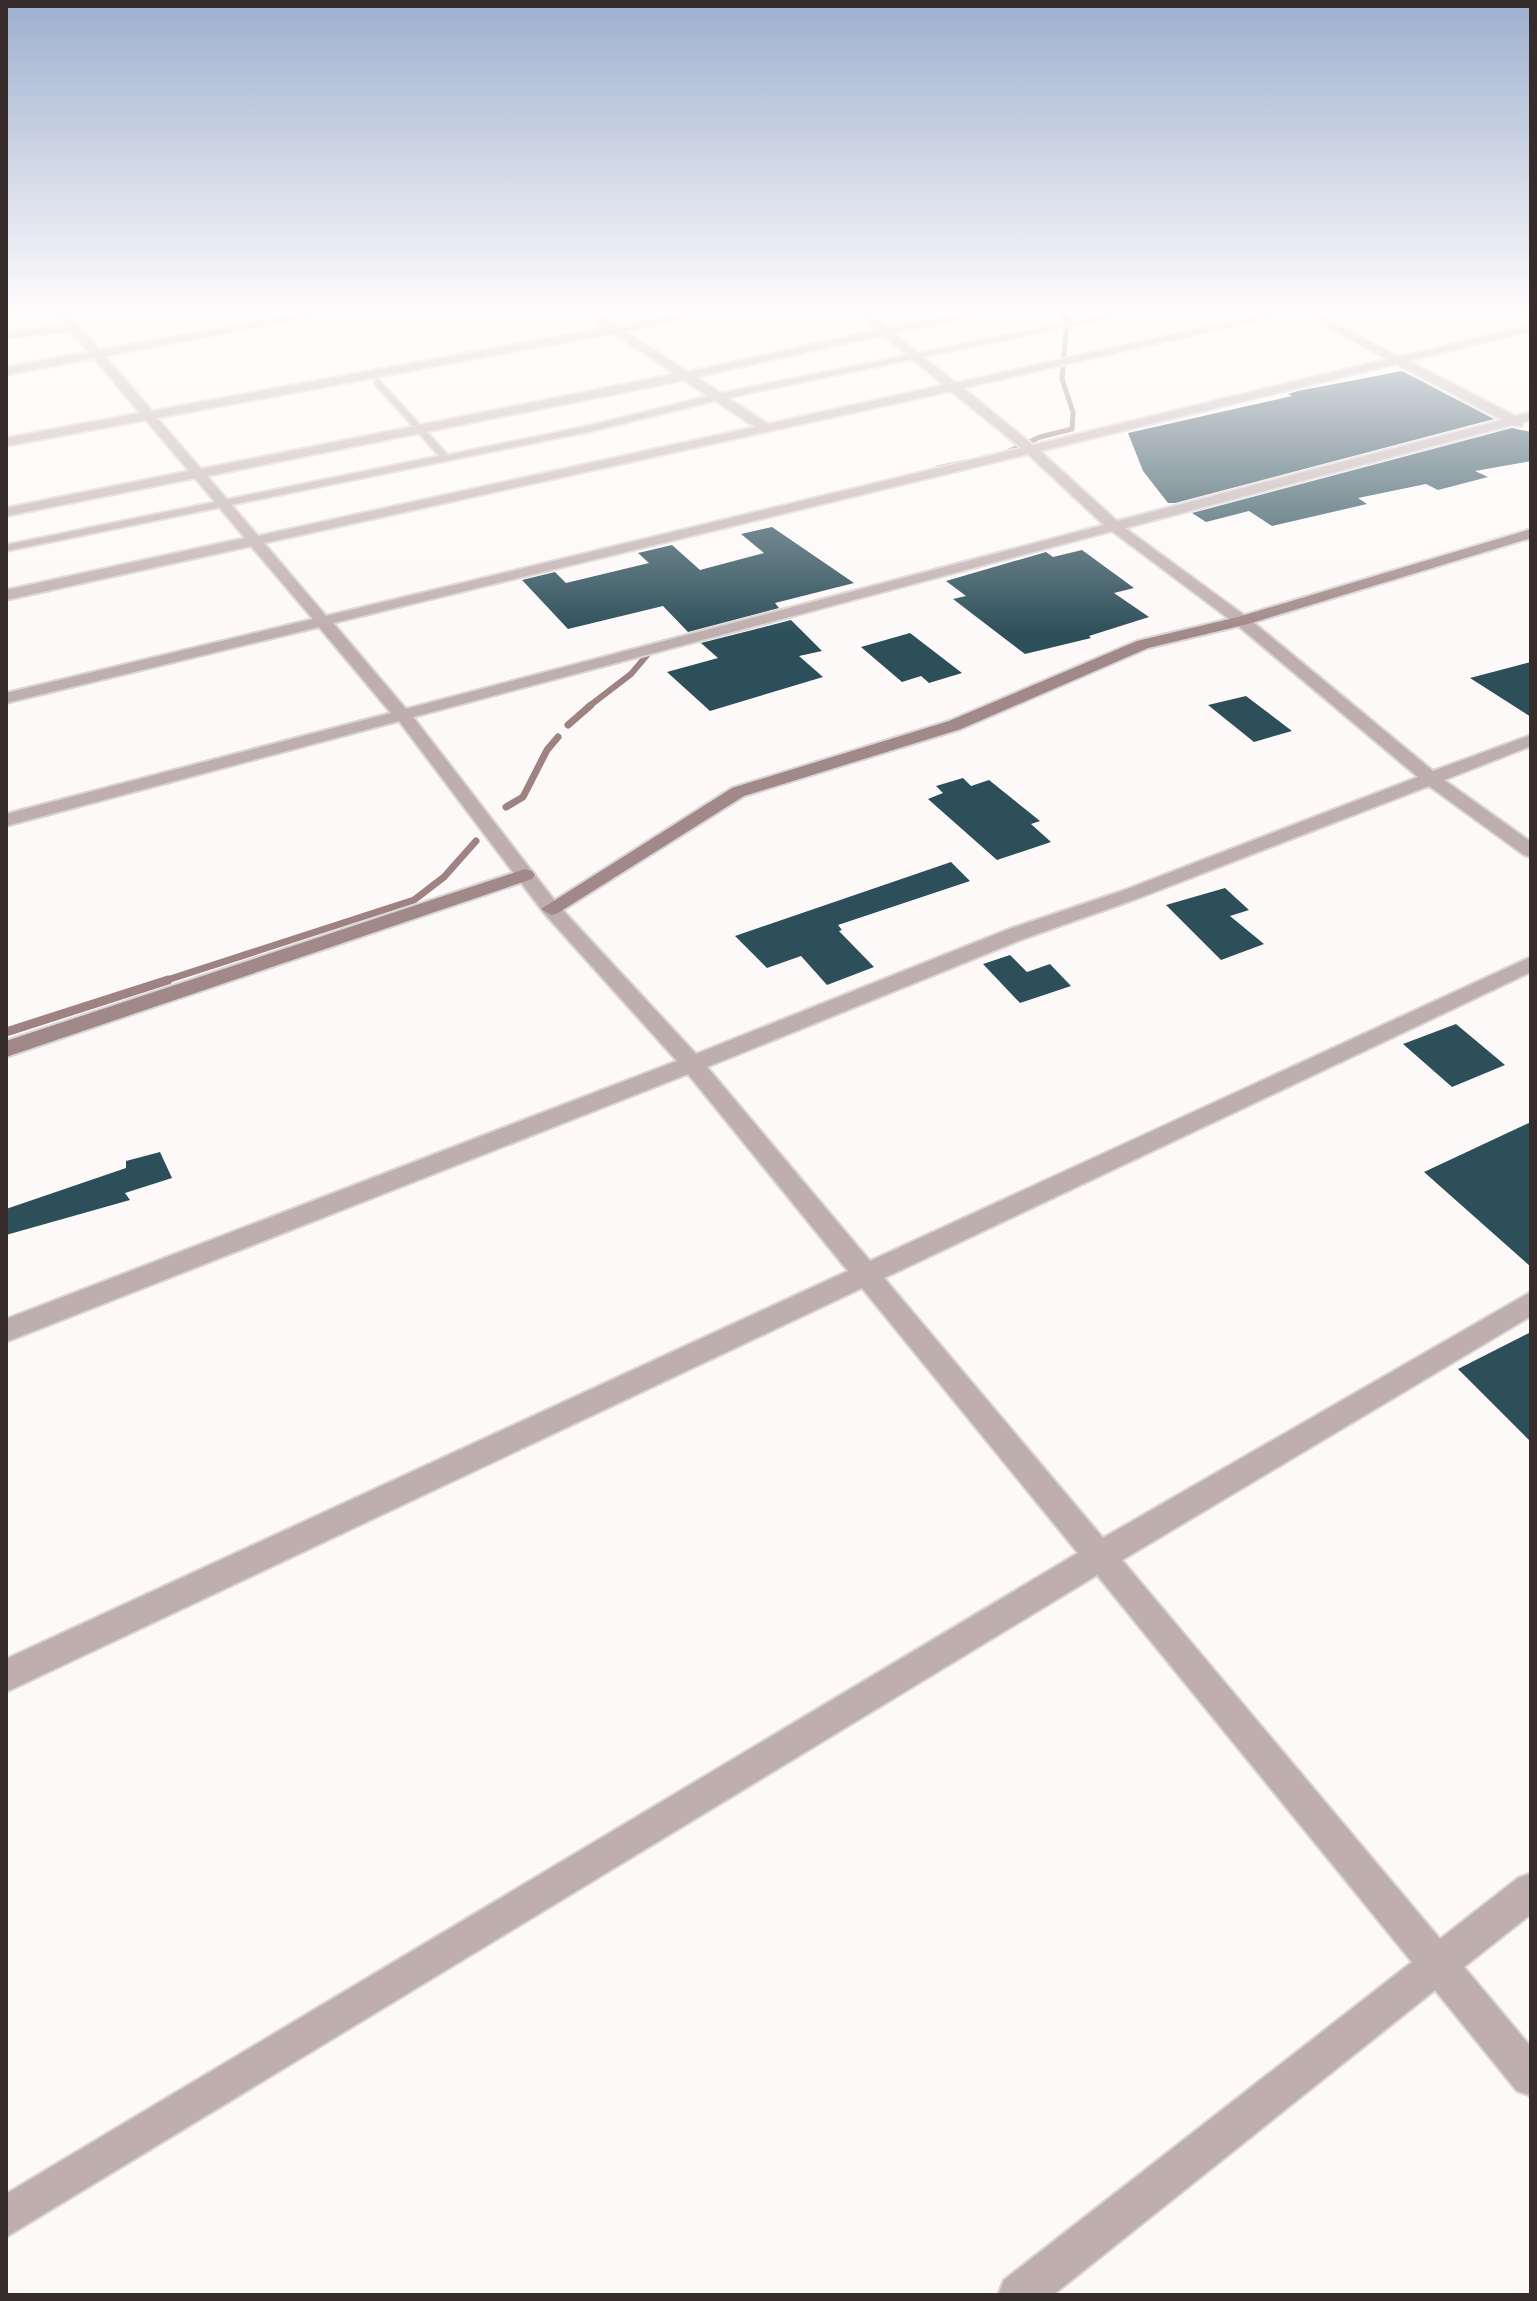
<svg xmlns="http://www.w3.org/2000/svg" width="1537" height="2301" font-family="'Roboto Condensed',sans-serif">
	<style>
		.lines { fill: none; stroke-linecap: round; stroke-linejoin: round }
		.stream-far3 { stroke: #9f8282; stroke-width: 5 }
		.stream-far2 { stroke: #9f8282; stroke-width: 6 }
		.stream-far1 { stroke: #9f8282; stroke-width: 7 }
		.stream { stroke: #9f8282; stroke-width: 9 }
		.building { fill: #2d4f5a }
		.lane-casing { stroke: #dad4d4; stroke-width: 4 }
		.street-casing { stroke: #dad4d4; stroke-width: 4 }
		.secondary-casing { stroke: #dad4d4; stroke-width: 4 }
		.lane { fill: #bfaeae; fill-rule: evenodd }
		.street { fill: #bfaeae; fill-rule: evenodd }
		.secondary { fill: #a18989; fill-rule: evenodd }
	</style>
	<rect width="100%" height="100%" fill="#fef9f9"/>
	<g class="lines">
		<!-- stream-far3 -->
		<path class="stream-far3" d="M1007,452l33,-15 32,-8 1,-17 -11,-33 5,-59 -7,-7
			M938,468l27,-6"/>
		<!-- stream-far2 -->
		<path class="stream-far2" d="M588,707l43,-33 17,-20"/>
		<!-- stream-far1 -->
		<path class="stream-far1" d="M568,725l23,-20
			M506,807l17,-10 24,-47 11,-13
			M161,982l253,-82 30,-23 32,-36"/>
		<!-- stream -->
		<path class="stream" d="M6,1032l162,-52"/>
	</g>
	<!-- building -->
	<path class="building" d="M1402,371l92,48 -319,84h-7l-25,-32 -15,-38 164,-37 -4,-2 10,-3z
		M1512,428l19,4v29l-56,10 13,6 -50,13 -12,-6 -68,14 9,6 -95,22 -23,-15 -43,11 -14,-9z
		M772,527l82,56 -79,20 4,5 -91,24 -25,-26 -95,23 -46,-49 33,-8 11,11 83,-20 -11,-10 34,-8 28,25 64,-17 -23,-19z
		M1082,550l52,38 -20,5 35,24 -60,19 2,2 -66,16 -72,-55 13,-3 -20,-15 100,-29 7,5z
		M791,620l31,31 -23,5 24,21 -113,34 -43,-39 51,-14 -17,-15z
		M910,633l52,40 -33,10 -8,-7 -19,6 -41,-35z
		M1531,662v55l-61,-39z
		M1246,696l46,35 -38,11 -46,-37z
		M963,778l8,8 18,-6 51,41 -9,3 20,18 -54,18 -69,-61 15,-6 -7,-7z
		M951,862l19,19 -132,44 4,5 -3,1 35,36 -47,18 -26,-29 -34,12 -32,-32z
		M1225,888l24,22 -19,6 34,28 -43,16 -55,-55z
		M1010,955l17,17 23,-8 21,22 -51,17 -37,-39z
		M1456,1024l49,41 -53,22 -49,-43z
		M1531,1122v145l-107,-95z
		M160,1152l12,26 -47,15 5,7 -124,35v-26l120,-41v-7z
		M1531,1332v110l-73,-73z"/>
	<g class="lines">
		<!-- lane casing -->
		<g class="lane-casing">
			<path id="lane" d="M1116,313h16l-415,87 -125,31 -586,120v-6l433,-89 -65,-73 3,-5 71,77 144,-30 125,-31z"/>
		</g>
		<!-- street casing -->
		<g class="street-casing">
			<path id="street" d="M57,313h11l32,37 207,-37h22l-224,43 47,55 453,-83 -20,-15h12l20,13 70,-13h22l-84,18 63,41 189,-42 -19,-17h12l17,14 82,-14h23l-98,20 62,50 313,-70h19l-325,75 70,57 354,-86 -85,-46h13l84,44 132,-32v6l-123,30 107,55 16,-4v8l-8,2 -1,4 -10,-1 -387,103 123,90 185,153 98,-36v11l-87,34 87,62v15l-7,-2 -95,-69 -293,113 -113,40 -316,128 163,194 661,-304v15l-647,306 219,260 428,-246v24l-409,244 318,379 78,-61 13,-5v41l-67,53 67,80v49l-14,-5 -82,-101 -382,305h-55l6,-15 408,-318 -315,-387 -1091,662v-43l1072,-641 -216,-265 -856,404v-33l842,-388 -160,-197 -682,268v-23l671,-258 -133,-148 -145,-192 -393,105v-12l385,-101 -72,-86 -313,76v-10l307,-74 -62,-73 -245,54v-10l239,-52 -50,-60 -189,38v-8l183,-37 -43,-51 -140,26v-8l134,-25 -46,-55 -88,17v-8l83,-15 -18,-21 -65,7v-6l60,-7zM613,333l62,41 -474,95 -44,-51zM883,335l61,50 -176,39 -72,-47zM1396,364l106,56 -385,101 -77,-70zM684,380l71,47 -497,109 -51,-60zM951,391l70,57 -695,168 -62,-73zM1028,454l76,71 -698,184 -73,-86zM1112,531l124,93 182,153 -296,114 -113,38 -313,125 -138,-149 -145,-188z"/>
		</g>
		<!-- secondary casing -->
		<g class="secondary-casing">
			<path id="secondary" d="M1531,529v9l-283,86 -100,24 -187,81 -217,67 -186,117 -7,2 -10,-6 191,-121 217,-67 188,-80 101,-24z
				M525,869l7,2 3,4 -3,4 -526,178v-16z"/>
		</g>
		<!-- lane -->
		<use href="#lane" class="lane"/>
		<!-- street -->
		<use href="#street" class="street"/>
		<!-- secondary -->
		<use href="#secondary" class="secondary"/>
	</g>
	<!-- sky -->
	<linearGradient id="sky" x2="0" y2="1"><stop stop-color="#9dafce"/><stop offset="0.49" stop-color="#fffcfc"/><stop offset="1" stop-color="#fffcfc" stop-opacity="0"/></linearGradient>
	<rect width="1537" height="635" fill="url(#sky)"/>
	<!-- border -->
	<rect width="1537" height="2301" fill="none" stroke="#362c2c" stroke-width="16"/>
</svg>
